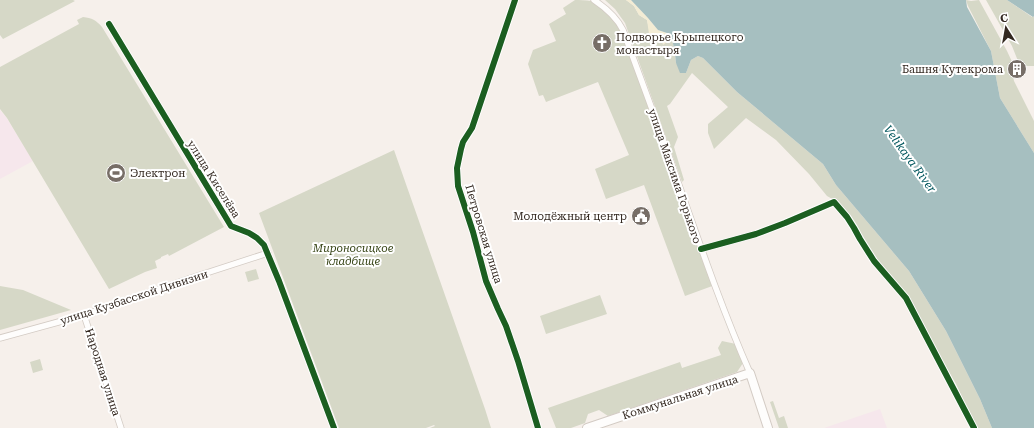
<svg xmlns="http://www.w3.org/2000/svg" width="1034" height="428" font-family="'Roboto Serif',serif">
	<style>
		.education { fill: #f6e7ec }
		.green { fill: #d6d8c7 }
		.sand { fill: #f3ecd4 }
		.water { fill: #a6bfc0 }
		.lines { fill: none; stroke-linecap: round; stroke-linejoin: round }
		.minor-casing { stroke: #d3cbc4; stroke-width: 7 }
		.secondary-casing { stroke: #d3cbc4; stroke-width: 10 }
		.minor { stroke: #fefdfc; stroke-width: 5.5 }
		.secondary { stroke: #fefdfc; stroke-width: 8 }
		.cycleway-casing { stroke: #fff; stroke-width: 8 }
		.cycleway { stroke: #1b5e20; stroke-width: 6 }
		.labels { text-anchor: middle; stroke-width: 4; stroke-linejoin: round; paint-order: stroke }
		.poi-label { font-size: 11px; fill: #332820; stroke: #fff; text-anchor: start }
		.street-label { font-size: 11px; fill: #332820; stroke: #fff }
		.park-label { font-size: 11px; font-style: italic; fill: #344213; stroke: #fff }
		.water-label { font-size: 12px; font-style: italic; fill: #00565d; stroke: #fff }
	</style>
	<rect width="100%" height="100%" fill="#f6f0eb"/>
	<!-- education -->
	<path class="education" d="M0,110l6,7 27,44 -33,18z
		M880,409l7,19h-63z"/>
	<!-- green -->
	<path class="green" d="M0,0h73l2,1 -72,38 -3,-4z
		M575,0c5,0 11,0 16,1 11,3 24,21 30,30l94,254 -30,11 -41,-111 -38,14 -11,-30 34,-14 -31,-73 -52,20 -3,-7 -4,1 -11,-32 5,-14 23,-9 -7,-17 17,-10 -3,-6z
		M605,0h21l8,6 5,9 8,5 2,9 12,7 2,8 9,-6 3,16 1,9 10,10 5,-13 7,-4 5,2 34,34 86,72 13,21 73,86 37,60 34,68 12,29h-16l-20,-44 -29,-50 -11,-21 -1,-4 -7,-13 -14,-17 -4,-1 -14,-18 -40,-59 -9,-5 -18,-22 -33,-34 -30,-22 -32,31 -6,-16v-9l20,-17 -36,-34 -22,31 -3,2 11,31 -4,10 10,33 -2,2 -57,-159 -10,-14z
		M966,0l5,1 8,-1 28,51 7,15 -2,6 2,9 20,40v32l-34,-55 -9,-47 -23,-45z
		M986,0h21l25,17 2,-1v50h-14l-8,-20z
		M83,17c9,1 13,3 19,10l122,200 -55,29 -1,-2 -7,3v1l-6,3 2,7 -12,4 -36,17 -102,-171 -7,-9v-42l79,-43 -2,-4z
		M394,150l91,259 6,19h-61l5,-2 -1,-1 -8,3h-87l-80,-215z
		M256,269l3,10 -11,3 -3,-10z
		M0,286l23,4 48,20 -71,20z
		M600,295l7,19 -61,20 -6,-18z
		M722,341l14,3 7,19 -6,9 -129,44 -9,-6 -11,4 -3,9 -14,5h-15l-8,-20 132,-46 2,6 39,-13 -3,-7z
		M40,359l3,11 -10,3 -3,-11z
		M773,401l6,17 5,-2 4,12h-9l-9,-26z"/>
	<!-- sand -->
	<path class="sand" d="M626,0h5l17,18 10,12 9,3 5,5 -9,7 -2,-9 -7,1 -5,-3 -2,-14 -8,-5 -5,-9z"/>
	<!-- water -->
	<path class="water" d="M631,0h335l1,7 24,44 9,47 34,55v275h-42l-12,-29 -34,-68 -37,-60 -73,-86 -13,-21 -86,-72 -34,-34 -5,-2 -7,4 -5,13h-6l-4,-10 -1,-9 -3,-16 -5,-5 -9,-3 -10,-12z
		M1007,0h27v16l-1,1z"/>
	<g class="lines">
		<!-- minor casing -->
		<g class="minor-casing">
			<path id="minor" d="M515,0l-43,128 -9,14 -2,7 -4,19 1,18 15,46 13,49 12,28 8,17 12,35 20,67
				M594,0c12,8 23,18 29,30 17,47 35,94 51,141 24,68 47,136 76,202
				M109,24l122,202 18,7 8,5 7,7 2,5 13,31 55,147
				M701,249l55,-15 29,-11 49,-21 13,15 7,11 6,11 14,22 32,37 68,130
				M84,315l37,113
				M0,338l84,-23 107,-37 77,-25"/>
		</g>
		<!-- secondary casing -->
		<g class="secondary-casing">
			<path id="secondary" d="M587,428l163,-55 18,55"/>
		</g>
		<!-- minor -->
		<use href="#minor" class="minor"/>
		<!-- secondary -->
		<use href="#secondary" class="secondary"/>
		<!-- cycleway casing -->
		<g class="cycleway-casing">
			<path id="cycleway" d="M515,0l-43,128 -9,14 -2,7 -4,19 1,18 15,46 13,49 12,28 8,17 12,35 20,67
				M109,24l122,202 18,7 8,5 7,7 2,5 13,31 55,147
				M701,249l55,-15 29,-11 49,-21 13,15 7,11 6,11 14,22 32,37 68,130"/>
		</g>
		<!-- cycleway -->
		<use href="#cycleway" class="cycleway"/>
	</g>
	<!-- icons -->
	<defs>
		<g id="church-disc" transform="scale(1)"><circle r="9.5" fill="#776e67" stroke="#fff"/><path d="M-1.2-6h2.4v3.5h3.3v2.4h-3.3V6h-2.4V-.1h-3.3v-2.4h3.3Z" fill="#fff"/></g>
		<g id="building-disc" transform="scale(1)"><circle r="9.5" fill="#776e67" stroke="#fff"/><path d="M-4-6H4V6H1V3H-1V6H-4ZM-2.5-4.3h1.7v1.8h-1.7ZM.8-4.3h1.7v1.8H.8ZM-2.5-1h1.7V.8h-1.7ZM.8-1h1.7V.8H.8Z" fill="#fff"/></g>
		<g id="stadium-disc" transform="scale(1)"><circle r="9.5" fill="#776e67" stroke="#fff"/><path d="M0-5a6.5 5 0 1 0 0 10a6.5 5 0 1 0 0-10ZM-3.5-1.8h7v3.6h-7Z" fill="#fff"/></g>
		<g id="civic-disc" transform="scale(1)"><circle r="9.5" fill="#776e67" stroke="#fff"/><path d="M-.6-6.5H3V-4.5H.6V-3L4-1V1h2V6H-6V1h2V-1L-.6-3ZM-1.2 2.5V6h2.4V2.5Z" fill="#fff"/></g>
	</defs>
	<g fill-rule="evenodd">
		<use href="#church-disc" x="602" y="43"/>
		<use href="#building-disc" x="1017" y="69"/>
		<use href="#stadium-disc" x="116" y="173"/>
		<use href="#civic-disc" x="641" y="216"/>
	</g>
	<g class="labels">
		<!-- poi labels -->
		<g class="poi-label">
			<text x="616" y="41">Подворье Крыпецкого<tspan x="616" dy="13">монастыря</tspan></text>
			<text x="1003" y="73" text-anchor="end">Башня Кутекрома</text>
			<text x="130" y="177">Электрон</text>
			<text x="627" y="220" text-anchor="end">Молодёжный центр</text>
		</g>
		<!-- street labels -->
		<g class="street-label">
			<text transform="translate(675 176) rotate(71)" y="4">улица Максима Горького</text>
			<text transform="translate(214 179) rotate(58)" y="4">улица Киселёва</text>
			<text transform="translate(484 234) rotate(73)" y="4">Петровская улица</text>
			<text transform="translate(134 297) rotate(-18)" y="4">улица Кузбасской Дивизии</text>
			<text transform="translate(103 372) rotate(72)" y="4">Народная улица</text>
			<text transform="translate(680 397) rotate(-18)" y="4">Коммунальная улица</text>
		</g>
		<!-- park labels -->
		<g class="park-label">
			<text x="353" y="252">Мироносицкое<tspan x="353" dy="13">кладбище</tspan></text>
		</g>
		<!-- water labels -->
		<g class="water-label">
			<text transform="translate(910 159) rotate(54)" y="4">Velikaya River</text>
		</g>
	</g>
	<!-- north arrow -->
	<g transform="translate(1006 28) rotate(349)" stroke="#ffffff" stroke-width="3" paint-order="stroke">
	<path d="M0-3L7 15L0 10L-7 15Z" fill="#332820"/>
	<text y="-6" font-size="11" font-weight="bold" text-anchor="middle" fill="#332820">С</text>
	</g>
</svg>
